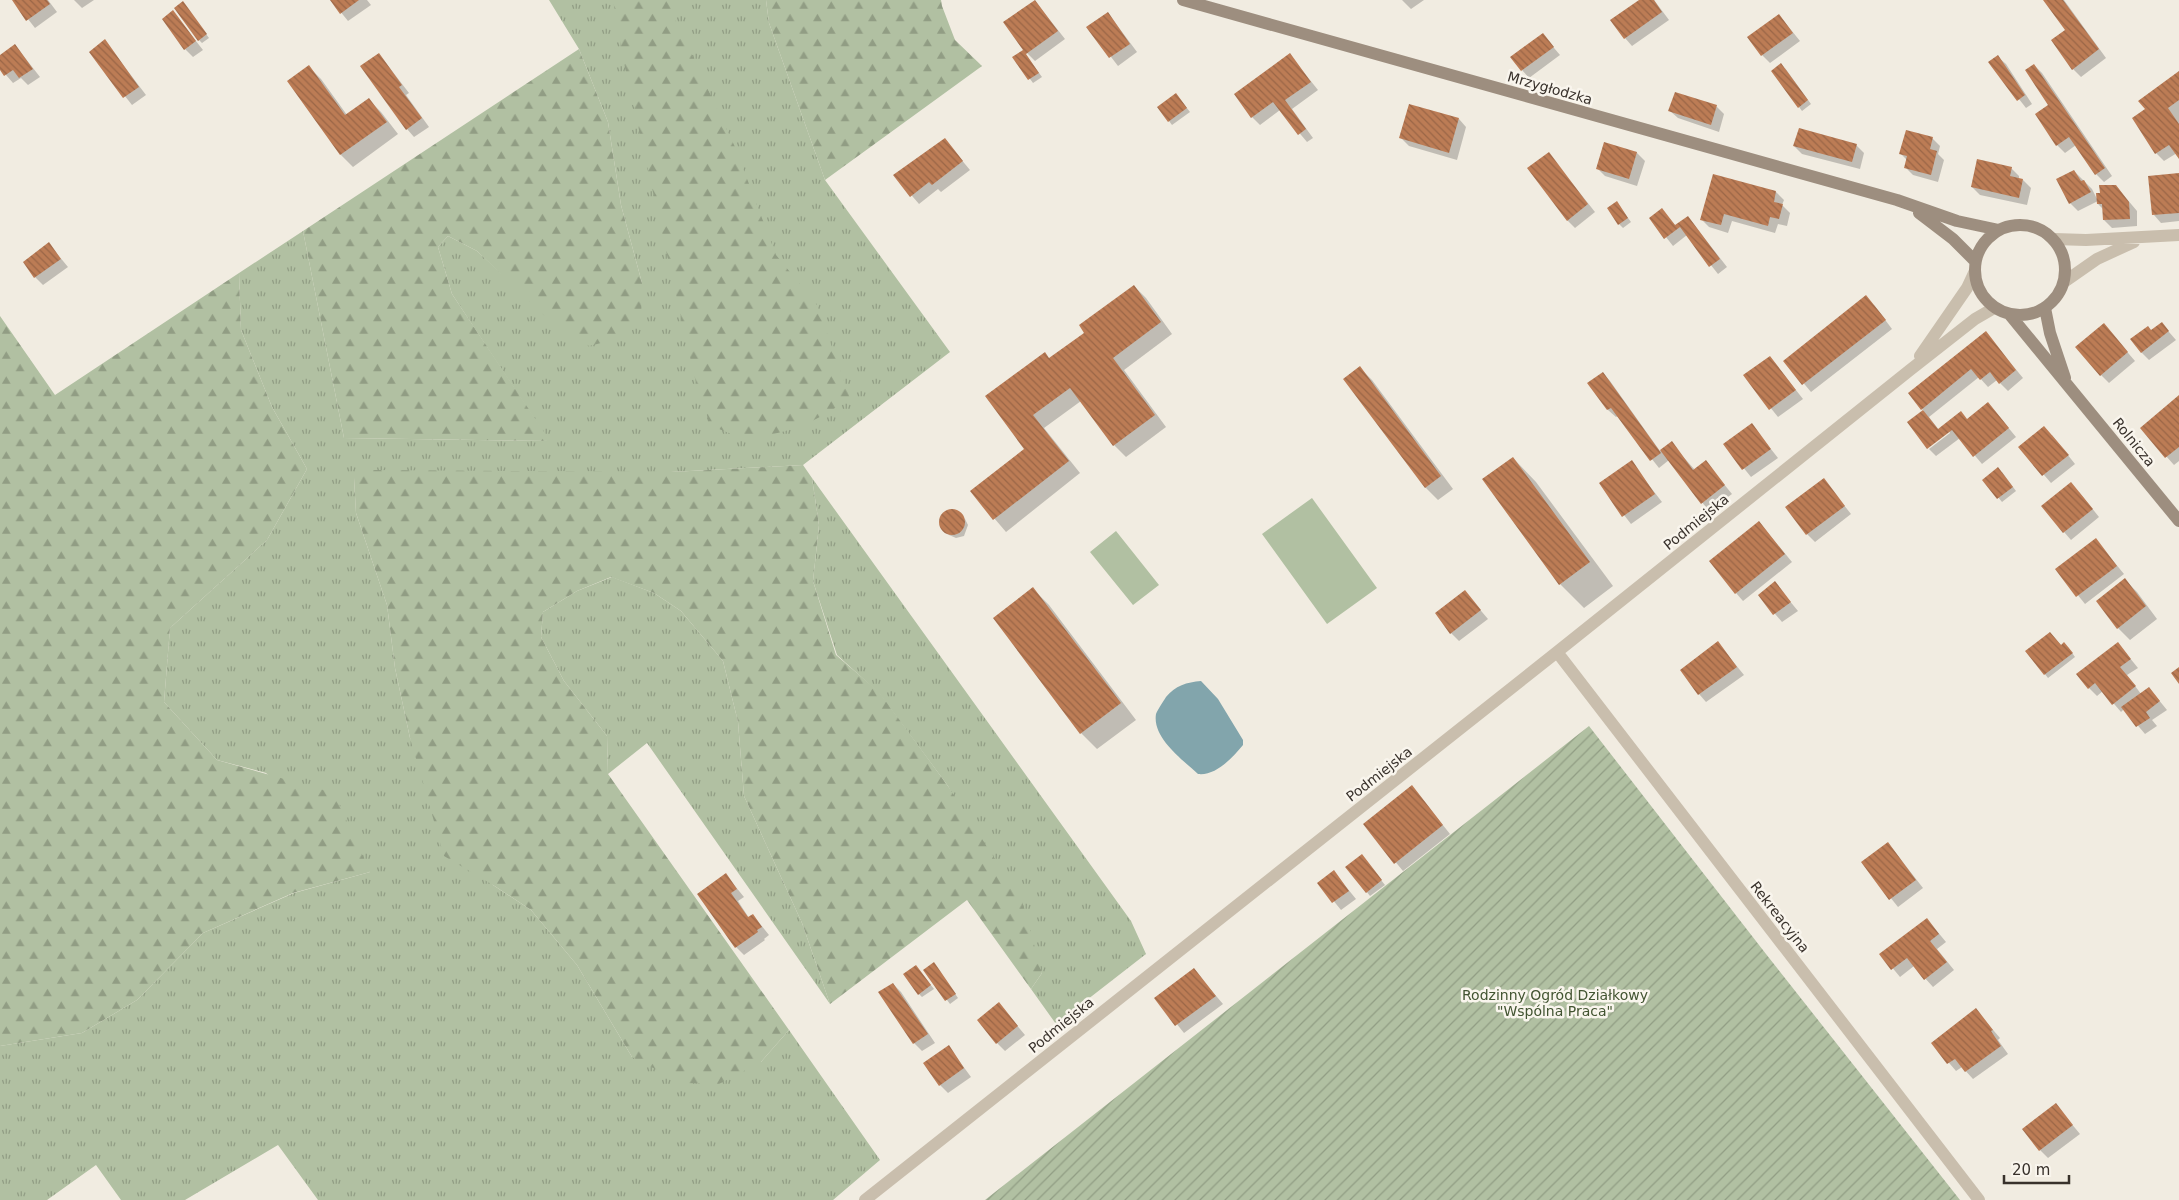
<svg xmlns="http://www.w3.org/2000/svg" width="2179" height="1200" font-family="'DejaVu Sans',sans-serif">
	<style>
		.grass { fill: url(#grass-tufts) }
		.forest { fill: url(#forest-firs) }
		.garden { fill: url(#garden-furrows) }
		.pitch { fill: #b1c0a2 }
		.water { fill: #82a5ac }
		.shadow { fill: #0003 }
		.building { fill: url(#building-back-hatch) }
		.lines { fill: none; stroke-linecap: round; stroke-linejoin: round }
		.street { stroke: #c9bead; stroke-width: 12 }
		.secondary { stroke: #9d8e7f; stroke-width: 12 }
		.labels { text-anchor: middle; stroke-width: 5; stroke-linejoin: round; paint-order: stroke }
		.street-label { font-size: 14px; fill: #38312b; stroke: #f9f5ed }
		.park-label { font-size: 14px; fill: #425431; stroke: #f9f5ed }
	</style>
	<defs>
		<pattern id="grass-tufts" width="24" height="20" patternUnits="userSpaceOnUse" patternTransform="scale(1.25)"><rect width="24" height="20" fill="#b1c0a2"/><path d="M3 7l-1-3M5 7V3M7 7l1-3M15 17l-1-3M17 17v-4M19 17l1-3" fill="none" stroke="#919d84"/></pattern>
		<pattern id="forest-firs" width="22" height="20" patternUnits="userSpaceOnUse" patternTransform="scale(1.25)"><rect width="22" height="20" fill="#b1c0a2"/><path d="M5 1l3.5 6h-7zM16 11l3.5 6h-7z" fill="#919d84"/></pattern>
		<pattern id="garden-furrows" width="10" height="10" patternUnits="userSpaceOnUse" patternTransform="scale(1.25)"><rect width="10" height="10" fill="#b1c0a2"/><path d="M-1 1l2-2M0 10L10 0M9 11l2-2" fill="none" stroke="#919d84"/></pattern>
		<pattern id="building-back-hatch" width="6" height="6" patternUnits="userSpaceOnUse" patternTransform="scale(1.25)"><rect width="6" height="6" fill="#bc7c55"/><path d="M-1 5l2 2M0 0l6 6M5-1l2 2" fill="none" stroke="#9a6647"/></pattern>
	</defs>
	<rect width="100%" height="100%" fill="#f1ece1"/>
	<!-- grass -->
	<path class="grass" d="M549,0h217l3,23 56,157 125,172 -147,113 -132,7 -317,6 2,35 31,92 8,63 15,70 83,147 38,25 46,55 55,92 129,5 28,-32 91,130 -47,40h-515l-40,-55 -93,55h-64l-25,-35 -49,35h-47v-154l82,-13 55,-33 66,-67 91,-40 76,-21 -104,-99 -49,-13 -53,-58 6,-74 97,-88 40,-71 -35,-62 -31,-77 -2,-57 64,-42 41,207 205,3 -97,-147 -14,-47 10,-11 29,15 28,26 137,6 -21,-78 -13,-83 -29,-73z
		M812,478l319,443 15,33 -90,70 -25,-35 11,-16 -94,-187 -69,-93 -42,-38 -24,-74 6,-56z
		M612,577l42,16 27,18 42,50 15,61 6,74 58,127 28,81 -183,-261 -39,31 -1,-38 -43,-55 -23,-44 2,-25 34,-21z"/>
	<!-- forest -->
	<path class="forest" d="M613,0h60l1,17 61,130 41,108 41,50 33,93c-32,23 -67,40 -107,38 -10,0 -23,-7 -33,-11l-16,-50 -70,-312z
		M766,0h175l1,6 13,34 27,26 -157,114 -56,-157z
		M579,49l29,73 13,83 21,78 -1,38 -16,16 -36,9 -38,-24 -74,-71 -29,-15 -10,11 14,47 98,147 -206,-3 -41,-207z
		M239,273l2,57 31,77 35,62 -40,71 -97,88 -6,74 53,58 117,33 36,79 -77,21 -90,40 -66,67 -55,33 -82,13v-730l55,79z
		M803,465l9,13 7,47 -6,56 23,74 43,37 69,94 74,115 20,72 -11,16 -64,-89 -137,104 -28,-81 -58,-127 -6,-74 -15,-61 -42,-50 -27,-18 -43,-16 -34,14 -34,21 -2,25 23,44 43,55 1,38 181,256 -28,32 -42,22 -37,-1 -50,-26 -55,-92 -46,-55 -38,-25 -49,-29 -34,-118 -15,-70 -8,-63 -31,-92 -2,-35 13,-8 304,2z"/>
	<!-- garden -->
	<path class="garden" d="M1589,726l177,228 194,246h-975z"/>
	<!-- pitch -->
	<path class="pitch" d="M1312,498l65,90 -50,36 -65,-90z
		M1116,531l43,54 -26,20 -43,-53z"/>
	<!-- water -->
	<path class="water" d="M1201,681l17,18 25,41v5c-11,13 -27,31 -45,29 -15,-14 -46,-36 -42,-60 2,-5 7,-12 10,-17 9,-11 21,-15 35,-16z"/>
	<!-- shadow -->
	<path class="shadow" d="M13,0h35l9,12 -22,16z
		M74,0h20l-12,8z
		M331,0h36l4,5 -23,16z
		M1402,0h22l-13,9z
		M1641,0h13l15,20 -37,26 -7,-8z
		M2045,0h19l42,58 -25,19 -8,-8 -6,-39z
		M1035,1l30,38 -30,22 -8,-8z
		M186,7l23,31 -7,5 -3,-3z
		M173,12l30,38 -10,7 -8,-8z
		M1108,13l29,39 -19,14 -30,-39z
		M1779,15l21,26 -30,22 -8,-8z
		M1543,35l17,20 -31,23 -7,-8z
		M105,41l41,54 -14,10 -42,-53z
		M15,45l25,32 -12,8 -7,-7 -8,5 -13,-15v-12z
		M379,54l30,39 -3,2 23,32 -15,10 -7,-8z
		M1026,55l16,22 -9,6 -19,-26z
		M1290,55l28,35 -26,19 21,29 -6,4 -27,-32 -20,15 -8,-8z
		M1998,57l8,7 26,40 -6,4 -36,-46z
		M2034,65l8,8 70,103 -8,6 -8,-8 -20,-29 -11,8 -8,-8 -7,-40z
		M309,67l12,12 26,36 22,-15 12,12 17,22 -45,33 -12,-12 -53,-74z
		M1785,68l26,36 -9,7 -3,-4z
		M2179,73v83l-2,-3 -13,8 -8,-8 -10,-43z
		M1176,94l14,18 -18,13 -3,-4z
		M1716,106l8,8 -5,18 -41,-14 -8,-7z
		M1459,119l7,8 -9,33 -48,-14 -8,-8z
		M1932,138l8,8 -2,8 6,6 -6,22 -25,-7 -8,-8 2,-7 -6,-6z
		M945,140l25,30 -29,22 -3,-3 -19,15 -24,-28z
		M1605,143l32,10 8,8 -8,25 -32,-10 -7,-7z
		M1856,145l8,8 -4,16 -58,-15 -8,-8z
		M1548,153l47,59 -20,16 -8,-8z
		M2011,168l8,8v3l4,1 8,8 -4,17 -47,-10 -8,-8z
		M2074,171l18,18 6,12 -20,10 -8,-8z
		M2179,174v47l-18,2 -7,-8z
		M2116,186l21,25v15l-25,2 -8,-8 -1,-11 -5,-5z
		M1776,192l8,8 -2,5 8,8 -3,13 -9,-2 -3,9 -43,-12 -4,12 -19,-6 -8,-8z
		M1620,207l11,15 -8,6 -4,-4z
		M1662,210l14,16 12,-9 39,50 -9,7 -31,-39 -14,11 -22,-28z
		M49,244l19,23 -25,18 -8,-8z
		M1134,286l12,12 26,36 -48,36 42,57 -40,30 -12,-12 -33,-44 -37,27 36,45 -74,59 -35,-41 55,-42 -40,-52 64,-38 36,-26z
		M1874,305l18,24 -81,63 -26,-31z
		M2162,324l14,16 -27,20 -8,-8 11,-20z
		M1986,333l37,45 -15,13 -11,-11 -9,7 -9,-10 -50,40 10,13 28,-10 21,-17 28,34 -34,27 -22,-26 -24,18 -7,-7 21,-16 -1,-2 -21,16 -20,-25 16,-11 -2,-2z
		M2111,333l24,28 -26,22 -8,-8z
		M1770,357l33,42 -25,18 -33,-41z
		M1360,368l12,12 81,109 -15,11 -12,-12 -81,-109z
		M1603,373l7,8 50,70 11,-8 24,27 11,-8 26,32 -23,17 -40,-51 -10,8 -41,-52 -2,1 -8,-7 -19,-27z
		M2179,397v64l-5,4 -33,-37z
		M1752,425l26,33 -27,19 -26,-32z
		M2052,435l23,29 -24,19 -31,-36z
		M1513,458l23,24 77,104 -29,22 -24,-24 -76,-104z
		M1631,462l31,40 -31,22 -31,-40z
		M2002,472l14,19 -14,11 -18,-22z
		M1824,480l27,34 -36,28 -8,-8z
		M2079,492l20,25 -28,23 -7,-8z
		M951,511l14,8 3,6 -4,11 -8,2 -7,-3 -8,-11 1,-7z
		M1759,522l33,40 -49,39 -7,-8z
		M2096,540l28,34 -39,30 -28,-35z
		M2125,580l12,12 20,27 -27,21 -12,-12z
		M1775,583l23,28 -16,11 -23,-27z
		M1033,589l16,16 87,115 -39,29 -16,-16z
		M1465,592l23,27 -29,22 -8,-8z
		M2050,633l12,13 6,1 7,10 -27,21 -21,-26z
		M1718,643l26,32 -38,27 -7,-8z
		M2125,652l13,16 -11,7 14,19 8,-6 18,22 -15,10 5,6 -12,8 -21,-25 -3,3 -18,-21 -6,5 -8,-8z
		M1419,795l31,39 -47,37 -39,-47z
		M1888,843l35,45 -25,19 -36,-45z
		M1365,860l20,25 -15,11 -23,-29z
		M1334,872l22,27 -15,11 -22,-27z
		M726,875l18,22 -6,4 11,17 4,-3 16,20 -5,4 1,1 -21,15 -8,-8 -37,-53z
		M1927,919l19,23 -9,7 17,21 -21,17 -19,-21 -14,11 -19,-23z
		M916,966l18,23 -12,8 -3,-3z
		M937,967l21,31 -8,6 -25,-34z
		M1194,970l29,34 -39,29 -28,-35z
		M893,984l8,8 34,51 -13,8 -8,-8 -34,-50z
		M999,1004l26,31 -20,16 -8,-8z
		M1976,1010l24,28 -2,2 10,14 -35,25 -11,-12 -6,4 -24,-28z
		M949,1047l22,30 -23,16 -8,-8z
		M2056,1105l24,29 -32,24 -8,-8z"/>
	<!-- building -->
	<path class="building" d="M12,0h35l3,4 -24,17z
		M330,0h29l-19,14z
		M1035,0l23,31 -32,23 13,19 -11,7 -16,-23 11,-7 -20,-28z
		M1639,0h15l8,12 -38,27 -14,-19z
		M2043,0h20l36,49 -27,21 -21,-30 14,-10z
		M183,1l24,33 -9,7 -24,-33z
		M173,10l23,31 -12,9 -22,-31z
		M1108,12l22,32 -21,14 -23,-31z
		M1779,14l14,19 -32,23 -14,-19z
		M1543,33l11,14 -33,24 -11,-14z
		M105,39l34,48 -16,11 -34,-46z
		M15,44l18,25 -14,9 -6,-8 -9,6 -4,-6v-15z
		M379,53l23,32 -3,2 23,31 -16,12 -46,-64z
		M1290,53l21,29 -26,18 21,29 -8,6 -25,-33 -22,16 -17,-24z
		M1998,55l27,40 -8,6 -29,-39z
		M1781,63l27,37 -10,8 -27,-37z
		M2034,64l71,104 -10,7 -26,-38 -13,9 -21,-32 13,-9 -23,-35z
		M309,65l36,50 24,-17 18,24 -47,33 -53,-74z
		M2179,71v29l-11,8 11,16v35l-10,-14 -14,9 -23,-36 13,-9 -7,-8z
		M1675,92l42,13 -6,20 -43,-14z
		M1176,93l11,15 -19,14 -11,-15z
		M1409,104l50,14 -10,35 -50,-15z
		M1799,128l58,16 -5,18 -59,-16z
		M1906,130l27,7 -3,12 7,2 -6,24 -27,-7 3,-12 -8,-2z
		M945,138l18,23 -31,24 -3,-3 -19,15 -17,-22z
		M1604,142l33,10 -8,27 -33,-10z
		M1549,152l39,52 -21,17 -40,-53z
		M1977,159l35,8 -2,9 13,3 -4,19 -48,-11z
		M2074,170l7,11 3,-1 7,12 -22,12 -13,-25z
		M2179,173v40l-27,2 -4,-39z
		M1713,174l63,17 -2,11 9,2 -4,15 -9,-2 -2,9 -44,-12 -3,11 -21,-5z
		M2099,185h17l13,17 1,17 -27,1 -1,-16h-5l-1,-11h4z
		M1617,201l11,17 -10,7 -11,-17z
		M1662,208l13,17 13,-9 32,43 -11,8 -29,-40 -16,12 -15,-21z
		M49,242l12,17 -27,19 -11,-16z
		M1134,285l27,37 -48,36 42,57 -42,31 -43,-58 -37,27 36,46 -76,59 -23,-29 54,-42 -39,-53 60,-44 4,6 35,-25 -5,-8z
		M1866,295l20,25 -84,65 -19,-24z
		M2162,322l7,9 -28,22 -11,-14 18,-13 3,4z
		M2104,323l24,29 -28,24 -25,-29z
		M1986,331l30,39 -17,14 -9,-12 -10,8 -9,-11 -50,41 -13,-17z
		M1770,356l26,34 -27,20 -26,-35z
		M1360,366l81,110 -16,12 -82,-109z
		M1603,372l58,81 -11,8 -39,-53 -4,2 -20,-27z
		M2179,395v52l-14,11 -25,-30z
		M1988,402l21,26 -36,29 -21,-27 -25,19 -20,-27 16,-12 15,19 23,-18 6,8z
		M1752,423l19,26 -29,21 -19,-26z
		M2044,426l25,29 -27,21 -24,-29z
		M1672,441l21,29 13,-10 19,25 -24,19 -41,-54z
		M1513,457l77,105 -31,23 -77,-106z
		M1632,460l23,34 -33,23 -23,-34z
		M1998,467l15,20 -16,12 -15,-19z
		M1824,478l21,28 -39,29 -21,-28z
		M2071,482l22,27 -30,24 -22,-27z
		M939 522a13 13 0 1 1 26 0a13 13 0 1 1-26 0Z
		M1759,521l26,33 -50,40 -26,-33z
		M2096,538l21,28 -41,31 -21,-28z
		M2125,578l21,28 -29,23 -21,-28z
		M1775,581l16,21 -18,13 -15,-20z
		M1033,587l88,116 -41,31 -87,-116z
		M1465,590l16,20 -31,24 -15,-21z
		M2050,632l11,13 3,-3 9,11 -29,22 -19,-24z
		M1718,641l19,26 -39,28 -18,-25z
		M2118,642l13,17 -11,8 16,19 -24,19 -17,-22 -7,6 -12,-15z
		M2179,667v17l-8,-11z
		M2149,687l11,14 -14,11 4,6 -14,9 -15,-20z
		M1412,785l31,40 -49,39 -31,-40z
		M1888,842l28,38 -27,20 -28,-38z
		M1362,854l20,26 -16,13 -21,-26z
		M1334,870l15,21 -17,12 -15,-20z
		M726,873l11,16 -6,4 17,24 5,-3 9,13 -5,3 1,2 -23,16 -38,-54z
		M1927,918l12,16 -9,7 17,21 -23,18 -17,-22 -16,12 -12,-16z
		M934,962l22,32 -11,7 -22,-31z
		M916,965l15,20 -13,10 -15,-21z
		M1194,968l22,28 -41,30 -21,-28z
		M893,983l35,51 -15,10 -35,-52z
		M999,1002l19,24 -22,18 -19,-24z
		M1976,1008l17,22 -2,1 10,15 -36,26 -10,-13 -8,5 -16,-21z
		M949,1045l15,23 -25,18 -16,-23z
		M2056,1103l17,22 -34,26 -17,-22z"/>
	<g class="lines">
		<!-- street -->
		<path class="street" d="M2054,239l32,1 93,-5
			M2064,282l33,-23 37,-17
			M1920,356l47,-68 7,-15
			M1557,652l422,548
			M865,1200l692,-548 353,-282 65,-51 19,-11"/>
		<!-- secondary -->
		<path class="secondary" d="M1183,0l714,200 60,21 42,9
			M1919,213l34,26 22,22
			M1975 270a45 45 0 1 1 90 0a45 45 0 1 1-90 0Z
			M2045,308l5,25 15,45
			M2010,315l169,206"/>
	</g>
	<g class="labels">
		<!-- street labels -->
		<g class="street-label">
			<text transform="translate(1550 88) rotate(16)" y="5">Mrzygłodzka</text>
			<text transform="translate(2134 442) rotate(51)" y="5">Rolnicza</text>
			<text transform="translate(1696 522) rotate(-39)" y="5">Podmiejska</text>
			<text transform="translate(1379 774) rotate(-38)" y="5">Podmiejska</text>
			<text transform="translate(1780 917) rotate(52)" y="5">Rekreacyjna</text>
			<text transform="translate(1061 1025) rotate(-39)" y="5">Podmiejska</text>
		</g>
		<!-- park labels -->
		<g class="park-label">
			<text x="1555" y="1000">Rodzinny Ogród Działkowy<tspan x="1555" dy="16">"Wspólna Praca"</tspan></text>
		</g>
	</g>
	<!-- scale -->
	<path d="M2004 1175v8h65v-8" fill="none" stroke="#38312b" stroke-width="2.5"/>
	<text x="2012" y="1175" font-size="15" fill="#38312b" stroke="#f9f5ed" stroke-width="4" paint-order="stroke">20 m</text>
</svg>
